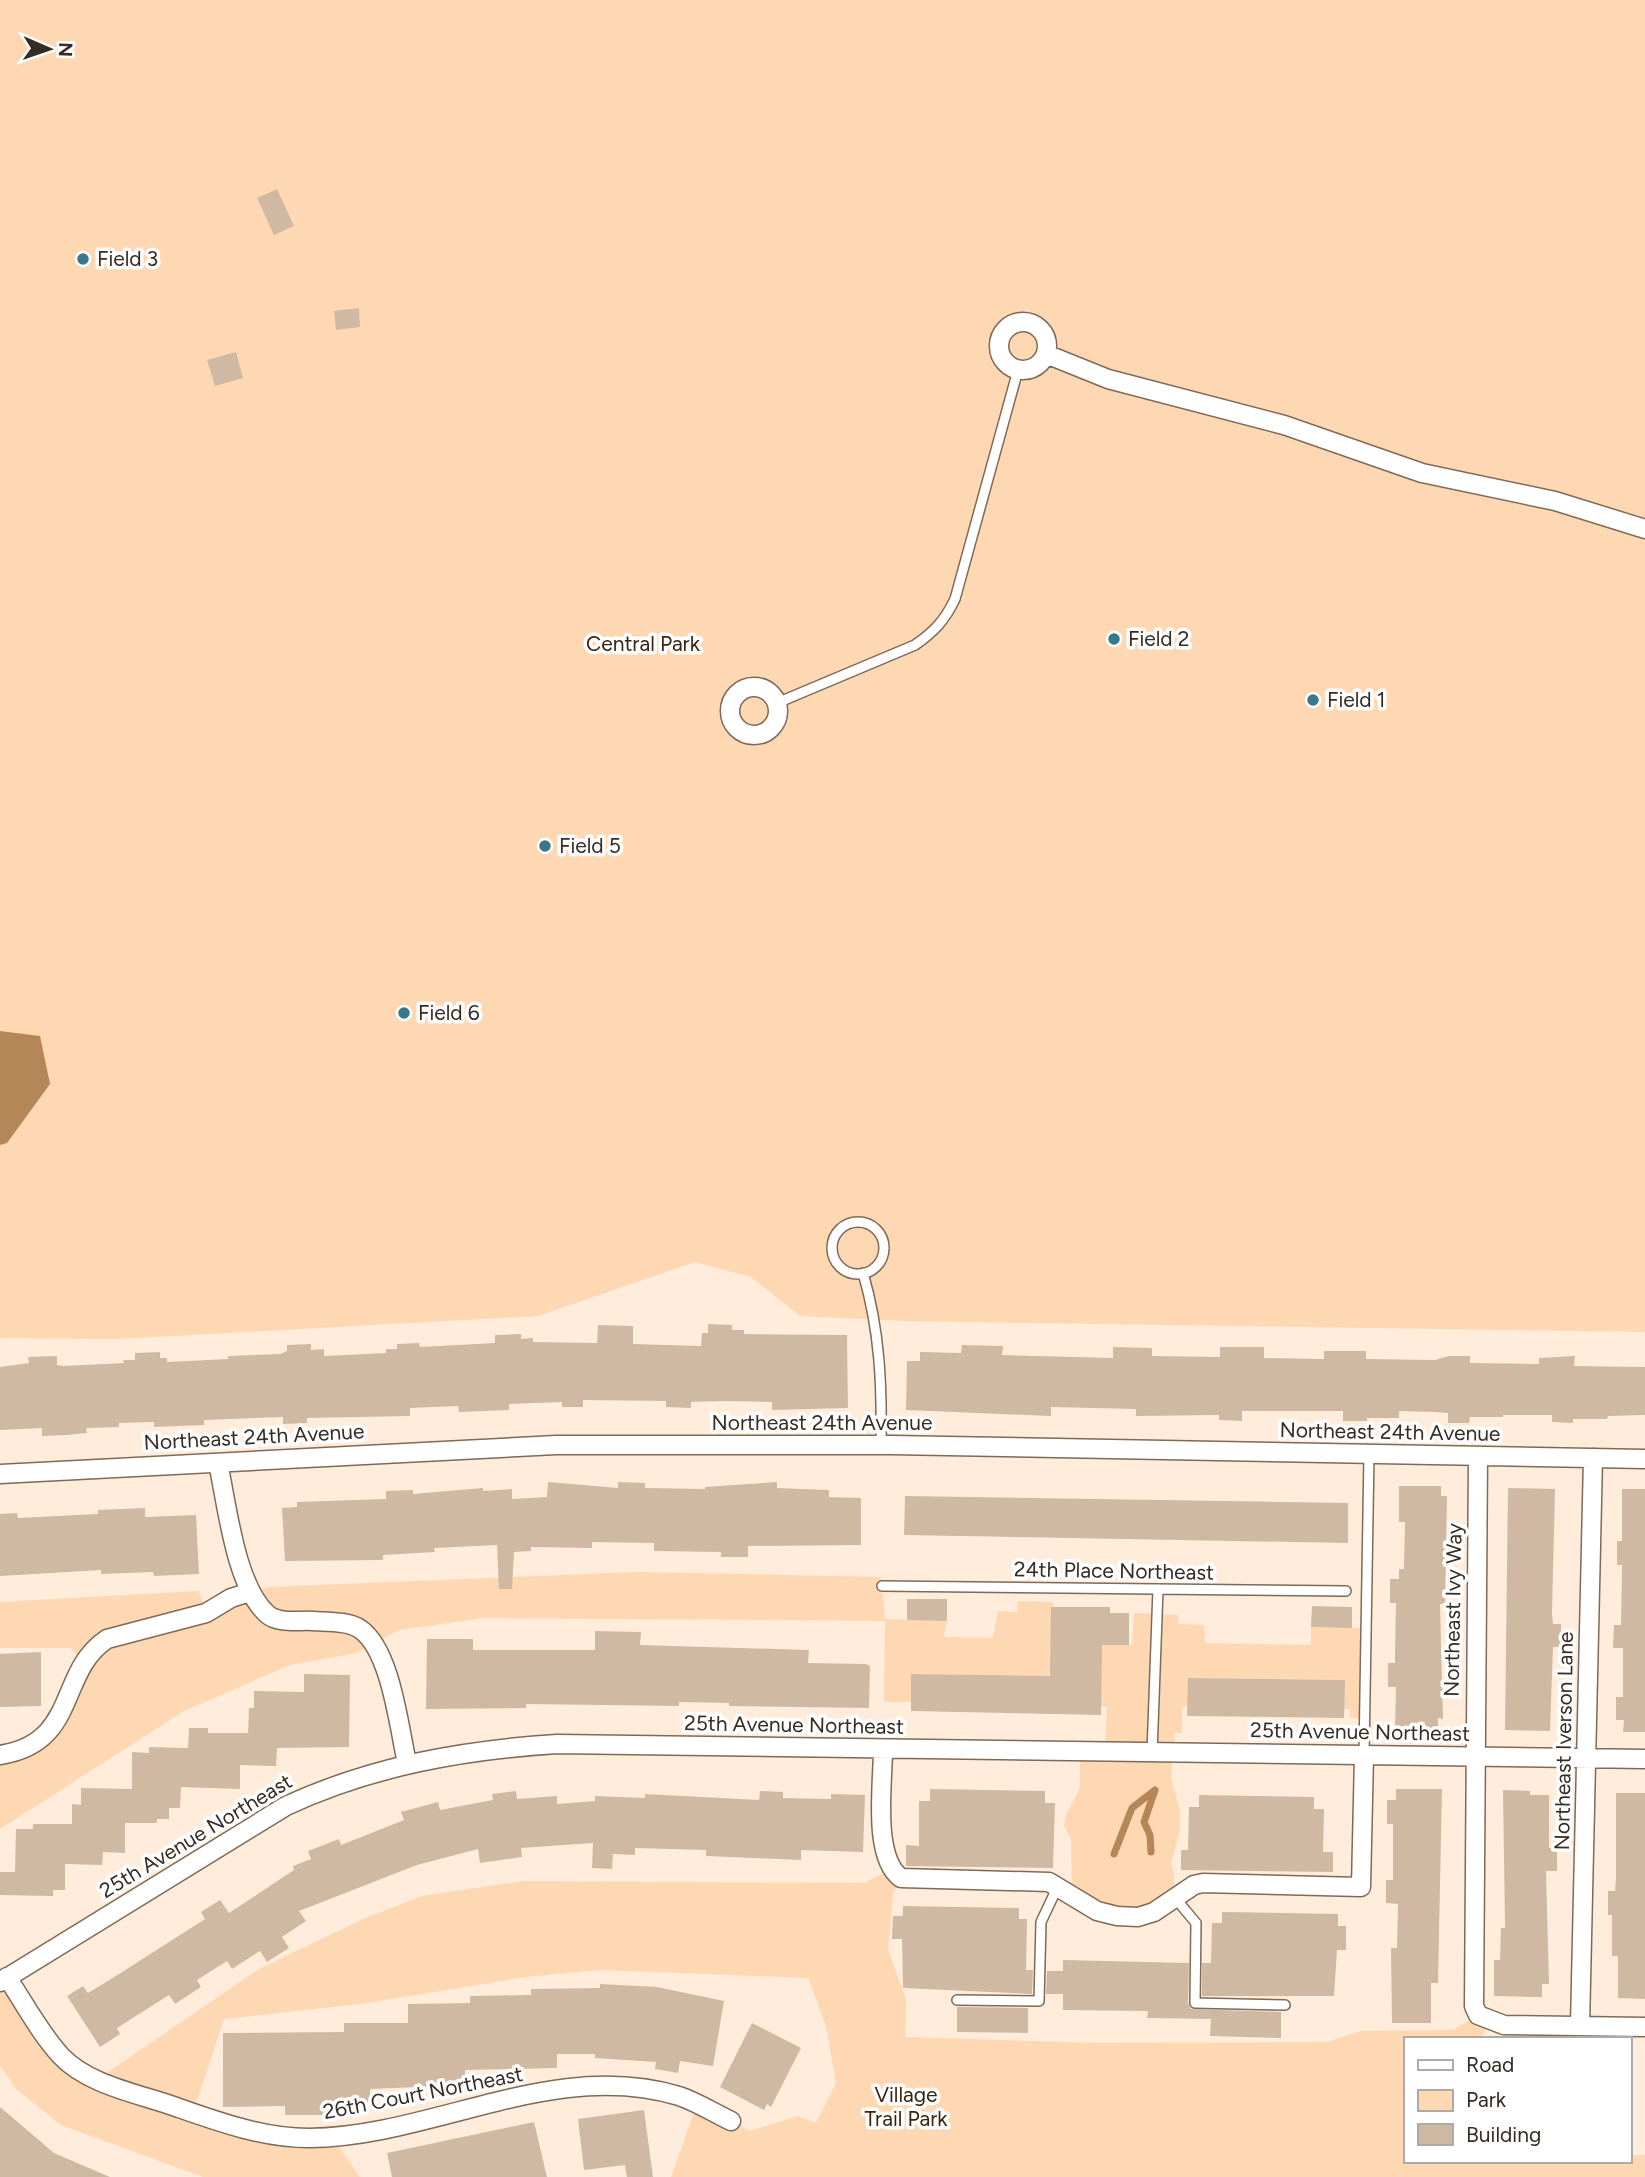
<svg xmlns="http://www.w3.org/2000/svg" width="1645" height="2177" font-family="Figtree,sans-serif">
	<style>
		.green { fill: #fed7b3 }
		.water { fill: #b48658 }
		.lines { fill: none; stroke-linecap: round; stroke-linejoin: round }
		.stream { stroke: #b48658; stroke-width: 7 }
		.building { fill: #cfb9a3 }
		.lane-casing { stroke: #7e6a56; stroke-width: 12 }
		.street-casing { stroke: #7e6a56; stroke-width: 21 }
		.lane { stroke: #fff; stroke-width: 9 }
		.street { stroke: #fff; stroke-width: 18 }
		.poi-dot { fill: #37788a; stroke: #fff; stroke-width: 2.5 }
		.labels { text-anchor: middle; stroke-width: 7; stroke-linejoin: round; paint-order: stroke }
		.poi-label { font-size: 21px; fill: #352c24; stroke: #fff; text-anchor: start }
		.park-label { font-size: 21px; fill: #39240f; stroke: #fff }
		.street-label { font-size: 21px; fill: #352c24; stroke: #fff }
	</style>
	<rect width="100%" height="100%" fill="#ffecda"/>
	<!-- green -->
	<path class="green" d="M0,0h1645v1332l-740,-11 -105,-5 -49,-39 -56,-15 -157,54 -421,23 -117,-1v-193l7,-2 33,-106 -40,-6z
		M637,1572l244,5 4,42 62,2 -3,16 49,1 5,-27 19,1 1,-11 35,1 -2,42 81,1 2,-32 44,2 1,9 25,1 1,18 106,2v-18l55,1 -2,90h-14v-9h-6v-29l-156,-2v28l-6,1v26h-7l-4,45 9,33v19l-9,33 3,10 -1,29 -35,15 -66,-21 -1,-57 -7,-13 2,-11 14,-27v-36h25l2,-45 -6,-1v-29l-189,-3 -1,28h-27l1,-81 -402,-3 -84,12 -42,23 -67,12 -106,46 -184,118v-74l36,-13 47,-77 -12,-17h-71v-46l199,-11 7,22 62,-26z
		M891,1870l10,8 -8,16 -5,56 18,49 -1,38 191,6 231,-1 33,-11 93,-1 24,-14 11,5 -6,18h-77v122h224v-6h16v22h-974l26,-73 53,27 48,-15 18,7 20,-40 -10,-57 -18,-48 -208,-8 -75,7 -158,26 -143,16 -31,94 139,24 28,40h-157l-142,-52 -45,-36 -16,-24v-83l61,74 37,23 161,-110 104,-50 59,-23 101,-15 341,2z"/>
	<!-- water -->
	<path class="water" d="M0,1031l40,5 10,48 -43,59 -7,2z"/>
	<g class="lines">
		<!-- stream -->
		<path class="stream" d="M1151,1852l-1,-17 -6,-13 11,-32
			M1114,1854l18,-46 23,-18"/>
	</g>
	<!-- building -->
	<path class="building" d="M277,189l17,37 -20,9 -17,-37z
		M359,308l1,19 -24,3 -2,-19z
		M236,352l7,26 -28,8 -8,-26z
		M708,1324l24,1v5h12v4l103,1 1,73 -76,2v-8l-50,-1 -31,1v6l-25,-1v-6l-83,-1v7h-21v-5l-53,2v6l-50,2 -1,-6 -48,2v8l-103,2v5l-24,1v-7l-79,3v5l-50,2v-5l-35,1v4l-33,1 1,5 -20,2 -25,1v-8l-42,2v-63l29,-4 -1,-6 29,-1v9l7,1 60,-3 -1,-3h12v-7l25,-1v6h7v4l61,-3v-3l52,-2 7,-3v-6l24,-1v6l13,-1v7l62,-3v-4h11v-5l22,-1 1,4 75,-4v-8l26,-1v5l12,-1v4l64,1 1,-18 35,1v18l68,2 1,-13h6z
		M962,1345l41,1 -1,9 111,3v-11l39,1v8l68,1v-10h44v11l60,1v-8h42v8l69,1 14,-4h21v7l69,1v-6l36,-2 -1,10 71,1v48l-37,1 -1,3h-34v4l-21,-1v-7h-49v2h-33l-1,6h-21v-10l-14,-1 -35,-1v7h-32v3h-24v-10h-101v10l-23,-1v-5l-83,1v-7l-85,-2v9l-145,-6 1,-49h13v-9l41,1z
		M548,1482l70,6v-6l27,1v5l60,1v-2l72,-5v6l52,2v7l32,1v47l-113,1v11h-27v-5l-67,-1v-8l-62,-1v6l-61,-1v4l-17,1 -2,37h-13l-2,-44 -63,3 1,4 -52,3v5l-98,1 -3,-53 15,-1v-5l89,-3v-8l27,-1v4l70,-6v3l29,-2v10l35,-2z
		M1399,1486h42v10h6l-2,108h-5l3,115 -5,-1v11l-43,-1 1,-41h-8v-24h7v-11l1,-49h-6v-24h9v-10h5l1,-47h-6z
		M1508,1488l47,1 -3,124 1,11h8v23h-8l-3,84 -45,-1z
		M1622,1489h23v243h-22l1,-12h-8v-23h7v-49h-10l1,-23h7l1,-60h-5v-24h5z
		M905,1496l443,7v40l-444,-8z
		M145,1508v9l51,-2 3,59 -45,2 -1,-4 -52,2v-4l-101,6v-62l17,-1 1,5 80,-4v-4z
		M907,1599h40v22l-40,-1z
		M1312,1606l40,1v21l-41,-1z
		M1051,1607h59v6h19v32h-27l-1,70 -190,-4v-37l139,2z
		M595,1631l46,1 -1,13 169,5 -1,13 58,1 4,2 -1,42 -140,-2v-3l-50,-1v4l-153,-2v4l-100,1 1,-70h46v11h122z
		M41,1652v54l-41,1v-53z
		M304,1674l46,1 -1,72 -72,1 -1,18 -36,-1v24l-59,-2 -1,21h-11v11h-12v4h-32v30l-22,-1 -1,13 -37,-1v26h-12v6l-53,-1v-23h15l1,-43h17v-5h39v-20l9,1v-17l51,1v-37l17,1v-6l39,1 1,-20h19v5h40l1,-25h5v-17l50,1z
		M1188,1678l157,2 -1,38 -157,-2z
		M930,1789l115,2v12h10l-2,65 -147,-2v-21l13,1v-45h11z
		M1396,1789h46l-4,194h-7v40h-39l-1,-75h6l1,-44 -12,-1v-23h7v-56h-6v-24h9z
		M1503,1790l27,1v4h19v53h8v23h-11l3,113h-7v13l-48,-1v-36h6l1,-32h4z
		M516,1791l1,8 40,-3v8l38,-3v-5l50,2v-4l114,6 1,-9 23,1v6l48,1v-5l34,1 -2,57 -62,-2v10l-95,-4v-6l-71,-2v7l-22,-1 -1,15 -20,-1 1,-25 -72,5 1,9 -42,6 -2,-14 -61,16 -118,46 7,10 -24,16 7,11 -22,14 -7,-11 -28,18 -5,-8 -30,19 4,7 -26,17 -6,-9 -52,33 3,6 -20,13 -33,-51 16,-10 5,7 31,-19 86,-55 -4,-7 19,-12 9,13 65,-43 -1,-4 18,-7 -3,-8 31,-12 2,6 63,-25 -3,-8 37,-10 2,8 53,-10 -1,-6z
		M1616,1793h29v206l-27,-1v-42h-6v-41h-4v-24h7l1,-11z
		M1199,1795l115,2v12h10l-1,43h10v20l-152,-2v-20h7l1,-43h10z
		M903,1906l116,2v11h8l-1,51h7l-1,24 -129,-6 -1,-49h-10l1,-23h10z
		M1222,1912l116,2v12h8v24h-9l-3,46h-132v-33h9l1,-40h10z
		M1063,1960l126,3 -1,40 3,6 90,3v26l-71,-2 1,-17 -64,-1 1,-7 -85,-1v-16h-17l1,-23h16z
		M600,1984l57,3 67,14 -11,65 -33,-5 -2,12 -23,-4 1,-7 -61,-4v-4h-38v14l-92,2v15l-95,4v13l-29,1v12h-56v-9l-62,1v-74l121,-1v-9h64v-19l62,-1v-7l61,-1v-6l69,-1z
		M957,2007l71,1v25l-71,-1z
		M752,2023l49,25 -30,59 -4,-3 -3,6 -44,-23z
		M0,2107l54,46 56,24h-110z
		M644,2110l9,67h-26l-2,-12 -41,5 -6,-51z
		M534,2122l13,55h-155l-5,-24z"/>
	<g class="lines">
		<!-- lane casing -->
		<g class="lane-casing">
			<path id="lane" d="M777,703l138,-58c19,-13 30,-25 40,-46l63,-229
				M832 1248a26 26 0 1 1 52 0a26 26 0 1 1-52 0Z
				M863,1273c17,58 19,112 18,172
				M882,1586l464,5
				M1152,1753l6,-164
				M1364,1755l5,-301
				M1176,1899l20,24 -1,80 90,2
				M957,2000l82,1 2,-79 17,-36"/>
		</g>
		<!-- street casing -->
		<g class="street-casing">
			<path id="street" d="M999 346a24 24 0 1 1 48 0a24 24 0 1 1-48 0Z
				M1046,354l62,25 176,46 138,48 133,28 90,28
				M730 711a24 24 0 1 1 48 0a24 24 0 1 1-48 0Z
				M1478,1456l-4,550 4,9 26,10 141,2
				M218,1463c9,41 17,122 49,151 11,10 32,6 46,7 15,1 35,0 47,8 31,21 39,99 47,134
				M0,1474l556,-29h335l754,14
				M883,1749c0,34 -11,108 18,129l148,4 48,29 20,5 21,1 16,-5 40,-27 9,-2 158,4 3,-132
				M0,1755c79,-12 57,-83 107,-116l99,-26 25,-15 19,-6
				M7,1977c17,26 33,56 54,79 27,29 79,38 115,51 43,15 87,31 133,31 124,-1 245,-80 370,-42 18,6 35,17 52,25
				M0,1982l286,-176c86,-40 177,-56 271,-62l1088,15
				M1580,2025l13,-567"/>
		</g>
		<!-- lane -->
		<use href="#lane" class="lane"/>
		<!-- street -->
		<use href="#street" class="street"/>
	</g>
	<!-- markers -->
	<g class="poi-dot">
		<circle cx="83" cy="259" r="7"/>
		<circle cx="1114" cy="639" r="7"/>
		<circle cx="1313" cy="700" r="7"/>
		<circle cx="545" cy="846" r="7"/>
		<circle cx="404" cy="1013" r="7"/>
	</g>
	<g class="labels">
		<!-- poi labels -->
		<g class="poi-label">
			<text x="97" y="266">Field 3</text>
			<text x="1128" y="646">Field 2</text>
			<text x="1327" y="707">Field 1</text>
			<text x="559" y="853">Field 5</text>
			<text x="418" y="1020">Field 6</text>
		</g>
		<!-- park labels -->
		<g class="park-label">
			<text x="643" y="651">Central Park</text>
			<text x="906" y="2102">Village<tspan x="906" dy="24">Trail Park</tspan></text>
		</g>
		<!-- street labels -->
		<g class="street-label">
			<text x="822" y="1430">Northeast 24th Avenue</text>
			<text transform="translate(1390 1432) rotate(1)" y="7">Northeast 24th Avenue</text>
			<text transform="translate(254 1437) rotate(-3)" y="7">Northeast 24th Avenue</text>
			<text transform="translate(1114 1571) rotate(1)" y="7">24th Place Northeast</text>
			<text transform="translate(1453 1610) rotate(-89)" y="7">Northeast Ivy Way</text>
			<text transform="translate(794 1725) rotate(1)" y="7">25th Avenue Northeast</text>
			<text transform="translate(1360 1732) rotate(1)" y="7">25th Avenue Northeast</text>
			<text transform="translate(1564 1741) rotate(-89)" y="7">Northeast Iverson Lane</text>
			<text transform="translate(196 1836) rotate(-31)" y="7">25th Avenue Northeast</text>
			<text transform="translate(423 2093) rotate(-11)" y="7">26th Court Northeast</text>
		</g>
	</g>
	<!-- legend -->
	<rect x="1404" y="2037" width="228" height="126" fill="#ffffff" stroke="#aeaba7" stroke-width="2"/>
	<rect x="1418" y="2060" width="35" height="10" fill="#ffffff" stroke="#aeaba7" stroke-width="2"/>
	<text x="1466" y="2072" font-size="21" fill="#352c24">Road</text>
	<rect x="1418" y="2090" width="35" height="21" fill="#fed7b3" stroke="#aeaba7" stroke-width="2"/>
	<text x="1466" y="2107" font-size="21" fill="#352c24">Park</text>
	<rect x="1418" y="2124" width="35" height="21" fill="#cfb9a3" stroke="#aeaba7" stroke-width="2"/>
	<text x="1466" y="2142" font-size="21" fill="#352c24">Building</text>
	<!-- north arrow -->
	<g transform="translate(49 49) rotate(92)" stroke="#ffffff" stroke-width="5" paint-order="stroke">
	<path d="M0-5L12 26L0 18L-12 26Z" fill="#352c24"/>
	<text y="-10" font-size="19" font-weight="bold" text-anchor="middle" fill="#352c24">N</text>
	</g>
</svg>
